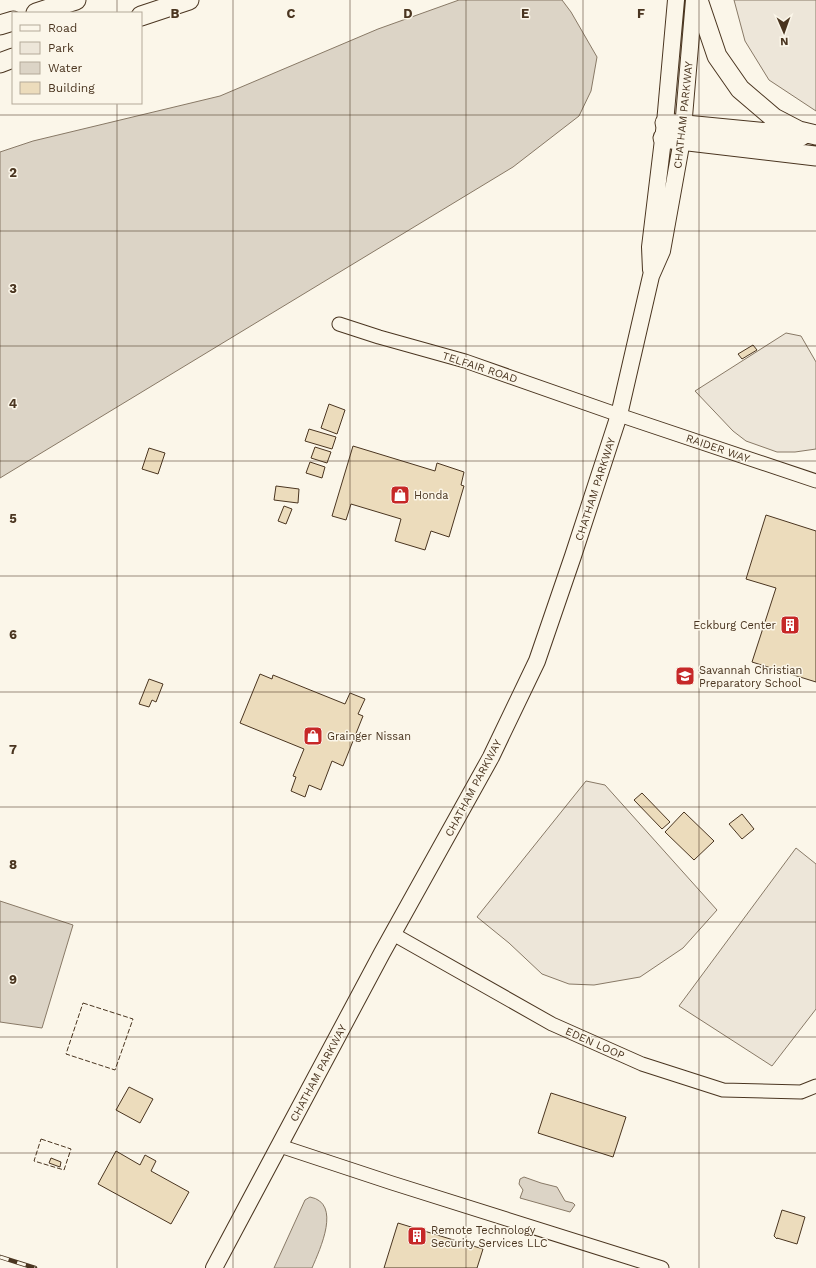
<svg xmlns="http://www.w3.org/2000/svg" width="816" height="1268" font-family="'Work Sans',sans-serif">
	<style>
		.green { fill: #ede6d9; stroke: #887966 }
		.water { fill: #dcd4c6; stroke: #887966 }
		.building { fill: #ecdcbc; stroke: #4a3520 }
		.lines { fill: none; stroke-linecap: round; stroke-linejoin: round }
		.minor-casing { stroke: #4a3520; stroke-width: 15 }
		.major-casing { stroke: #4a3520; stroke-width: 18 }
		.highway-casing { stroke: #4a3520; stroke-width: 21 }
		.minor { stroke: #fbf6e9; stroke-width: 13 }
		.major { stroke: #fbf6e9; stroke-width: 16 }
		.highway { stroke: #fbf6e9; stroke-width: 19 }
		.rail-casing { stroke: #4a3520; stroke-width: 4.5 }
		.rail { stroke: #fbf6e9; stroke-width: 3; stroke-dasharray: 9; stroke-linecap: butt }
		.fence { stroke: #4a3520; stroke-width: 1; stroke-dasharray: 5 2; stroke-linecap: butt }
		.grid { fill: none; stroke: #4a3520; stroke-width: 1; stroke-opacity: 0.55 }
		.labels { text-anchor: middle; stroke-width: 3; stroke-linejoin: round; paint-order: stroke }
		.street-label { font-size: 11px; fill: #4a3520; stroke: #fbf6e9 }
		.poi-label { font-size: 11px; fill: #4a3520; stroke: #fbf6e9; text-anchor: start }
		.grid-label { font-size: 13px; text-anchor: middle; font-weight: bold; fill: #4a3520; stroke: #fbf6e9; stroke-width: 3; stroke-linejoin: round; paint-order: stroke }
	</style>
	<rect width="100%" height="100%" fill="#fbf6e9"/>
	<!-- green -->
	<path class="green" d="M734,0h82v111l-47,-31 -24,-39z
		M786,333l15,3 15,26v87l-21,3h-18l-31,-11 -13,-10 -38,-40z
		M586,781l19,4 112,125 -34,38 -43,29 -46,8 -25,-1 -27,-10 -33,-31 -32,-26z
		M796,848l20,16v145l-44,57 -93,-60z"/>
	<!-- water -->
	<path class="water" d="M459,0h103l9,12 26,45 -6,34 -12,25 -66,51 -513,311v-326l33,-11 187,-45 158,-67z
		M0,901l73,24 -31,103 -42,-6z
		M524,1177l17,6 16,4 8,14 8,2 2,2 -5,7 -50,-14 3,-8 -4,-6 1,-5z
		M310,1197c32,6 10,52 2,71h-38l31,-68z"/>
	<!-- building -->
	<path class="building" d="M753,345l4,5 -15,9 -4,-5z
		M329,404l16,6 -8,24 -16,-6z
		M309,429l27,8 -4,12 -27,-8z
		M353,446l82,25 2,-8 27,9 -3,13 3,1 -15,51 -18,-6 -6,19 -30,-9 6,-22 -50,-15 -5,16 -14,-4z
		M315,447l16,5 -4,11 -16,-5z
		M149,448l16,5 -7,21 -16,-5z
		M310,462l15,5 -3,11 -16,-5z
		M276,486l23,3 -1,14 -24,-3z
		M284,506l8,3 -6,15 -8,-3z
		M766,515l50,16v151l-64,-20 24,-74 -30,-9z
		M260,674l12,5 1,-4 72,29 5,-11 15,6 -7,15 5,2 -20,50 -11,-5 -11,29 -12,-5 -4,12 -14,-6 5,-14 -3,-1 11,-27 -64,-26z
		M149,679l14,5 -7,18 -4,-2 -3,7 -10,-3z
		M642,793l28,29 -8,7 -28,-29z
		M684,812l30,29 -20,19 -29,-28z
		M742,814l12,15 -12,10 -13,-15z
		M129,1087l24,12 -13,24 -24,-13z
		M551,1093l75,24 -13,40 -75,-24z
		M116,1151l24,14 5,-10 11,6 -5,10 38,21 -18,32 -73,-40z
		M51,1158l10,4 -1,5 -11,-4z
		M782,1210l23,7 -8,27 -20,-6v1l-3,-3z
		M398,1223l85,26 -6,19h-93z"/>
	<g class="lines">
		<!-- minor casing -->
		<g class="minor-casing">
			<path id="minor" d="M339,324l40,13 86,24 154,54 197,66
				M393,934l159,90 90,40 81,26 78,2 15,-6
				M280,1146l112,37 270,85"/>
		</g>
		<!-- major casing -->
		<g class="major-casing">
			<path id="major" d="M651,270l-1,-23 15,-124 11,-123
				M214,1268l168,-315 109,-196 46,-96 36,-105 46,-141 32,-139 11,-25 20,-111 12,-140"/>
		</g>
		<!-- highway casing -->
		<g class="highway-casing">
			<path id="highway" d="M698,0l19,56 23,33 34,29 25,13 17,4
				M36,13l40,-13
				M141,16l48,-16
				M0,25l13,-4
				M0,63l13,-5
				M665,123l136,13
				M663,138l153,18"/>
		</g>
		<!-- minor -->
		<use href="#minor" class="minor"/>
		<!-- major -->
		<use href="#major" class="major"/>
		<!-- highway -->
		<use href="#highway" class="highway"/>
		<!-- rail casing -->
		<g class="rail-casing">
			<path id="rail" d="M0,1257l35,11"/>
		</g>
		<!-- rail -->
		<use href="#rail" class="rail"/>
		<!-- fence -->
		<path class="fence" d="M83,1003l50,16 -18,51 -49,-16z
			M41,1139l30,10 -7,21 -30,-9z"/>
	</g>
	<!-- grid -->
	<path class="grid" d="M117,0v13M233,0v1268M350,0v1268M466,0v1268M583,0v1268M699,0v1268M117,103v1165M0,115h816M0,231h816M0,346h816M0,461h816M0,576h816M0,692h816M0,807h816M0,922h816M0,1037h816M0,1153h816"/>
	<!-- icons -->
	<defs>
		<g id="shop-square" transform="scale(1)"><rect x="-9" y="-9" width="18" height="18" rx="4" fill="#c62828" stroke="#fbf6e9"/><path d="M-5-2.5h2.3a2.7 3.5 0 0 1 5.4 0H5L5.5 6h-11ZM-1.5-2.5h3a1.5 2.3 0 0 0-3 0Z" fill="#fff"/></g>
		<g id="building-square" transform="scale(1)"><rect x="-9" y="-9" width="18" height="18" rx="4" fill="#c62828" stroke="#fbf6e9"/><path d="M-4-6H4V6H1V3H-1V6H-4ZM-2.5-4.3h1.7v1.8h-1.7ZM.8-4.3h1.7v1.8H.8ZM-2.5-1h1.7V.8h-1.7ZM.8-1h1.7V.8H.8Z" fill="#fff"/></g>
		<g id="school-square" transform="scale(1)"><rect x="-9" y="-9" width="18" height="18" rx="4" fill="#c62828" stroke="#fbf6e9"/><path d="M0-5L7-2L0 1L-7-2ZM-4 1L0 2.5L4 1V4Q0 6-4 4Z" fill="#fff"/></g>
	</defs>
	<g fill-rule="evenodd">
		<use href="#shop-square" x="400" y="495"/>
		<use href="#building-square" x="790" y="625"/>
		<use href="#school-square" x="685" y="676"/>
		<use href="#shop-square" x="313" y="736"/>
		<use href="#building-square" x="417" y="1236"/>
	</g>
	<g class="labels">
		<!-- street labels -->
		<g class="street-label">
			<text transform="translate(683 115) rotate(-84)" y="4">CHATHAM PARKWAY</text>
			<text transform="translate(480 367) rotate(18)" y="4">TELFAIR ROAD</text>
			<text transform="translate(718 448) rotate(19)" y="4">RAIDER WAY</text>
			<text transform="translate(595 489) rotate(-72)" y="4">CHATHAM PARKWAY</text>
			<text transform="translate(473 788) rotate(-62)" y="4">CHATHAM PARKWAY</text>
			<text transform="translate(595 1043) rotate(24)" y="4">EDEN LOOP</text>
			<text transform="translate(318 1073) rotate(-62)" y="4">CHATHAM PARKWAY</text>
		</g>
		<!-- poi labels -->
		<g class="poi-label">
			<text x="414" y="499">Honda</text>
			<text x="776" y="629" text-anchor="end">Eckburg Center</text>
			<text x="699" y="674">Savannah Christian<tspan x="699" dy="13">Preparatory School</tspan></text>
			<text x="327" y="740">Grainger Nissan</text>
			<text x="431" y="1234">Remote Technology<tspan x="431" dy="13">Security Services LLC</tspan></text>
		</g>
	</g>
	<g class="grid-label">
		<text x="175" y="18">B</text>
		<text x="291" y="18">C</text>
		<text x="408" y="18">D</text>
		<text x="525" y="18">E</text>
		<text x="641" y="18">F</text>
		<text x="13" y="177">2</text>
		<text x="13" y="293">3</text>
		<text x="13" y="408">4</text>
		<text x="13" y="523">5</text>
		<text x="13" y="639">6</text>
		<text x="13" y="754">7</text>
		<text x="13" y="869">8</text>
		<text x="13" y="984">9</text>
	</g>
	<!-- legend -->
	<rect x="12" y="12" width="130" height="92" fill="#fbf6e9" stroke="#b4a999"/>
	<rect x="20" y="25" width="20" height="6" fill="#fbf6e9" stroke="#b4a999"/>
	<text x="48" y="32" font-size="12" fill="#4a3520">Road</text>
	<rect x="20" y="42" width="20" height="12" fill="#ede6d9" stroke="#b4a999"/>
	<text x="48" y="52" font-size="12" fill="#4a3520">Park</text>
	<rect x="20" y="62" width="20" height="12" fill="#dcd4c6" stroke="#b4a999"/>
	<text x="48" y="72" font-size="12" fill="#4a3520">Water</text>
	<rect x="20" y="82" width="20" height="12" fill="#ecdcbc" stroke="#b4a999"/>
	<text x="48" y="92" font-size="12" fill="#4a3520">Building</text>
	<!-- north arrow -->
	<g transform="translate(784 32) rotate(178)" stroke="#fbf6e9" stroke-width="3" paint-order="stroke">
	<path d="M0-3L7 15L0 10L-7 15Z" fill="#4a3520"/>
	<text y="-6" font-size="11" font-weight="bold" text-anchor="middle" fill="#4a3520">N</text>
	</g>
</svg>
